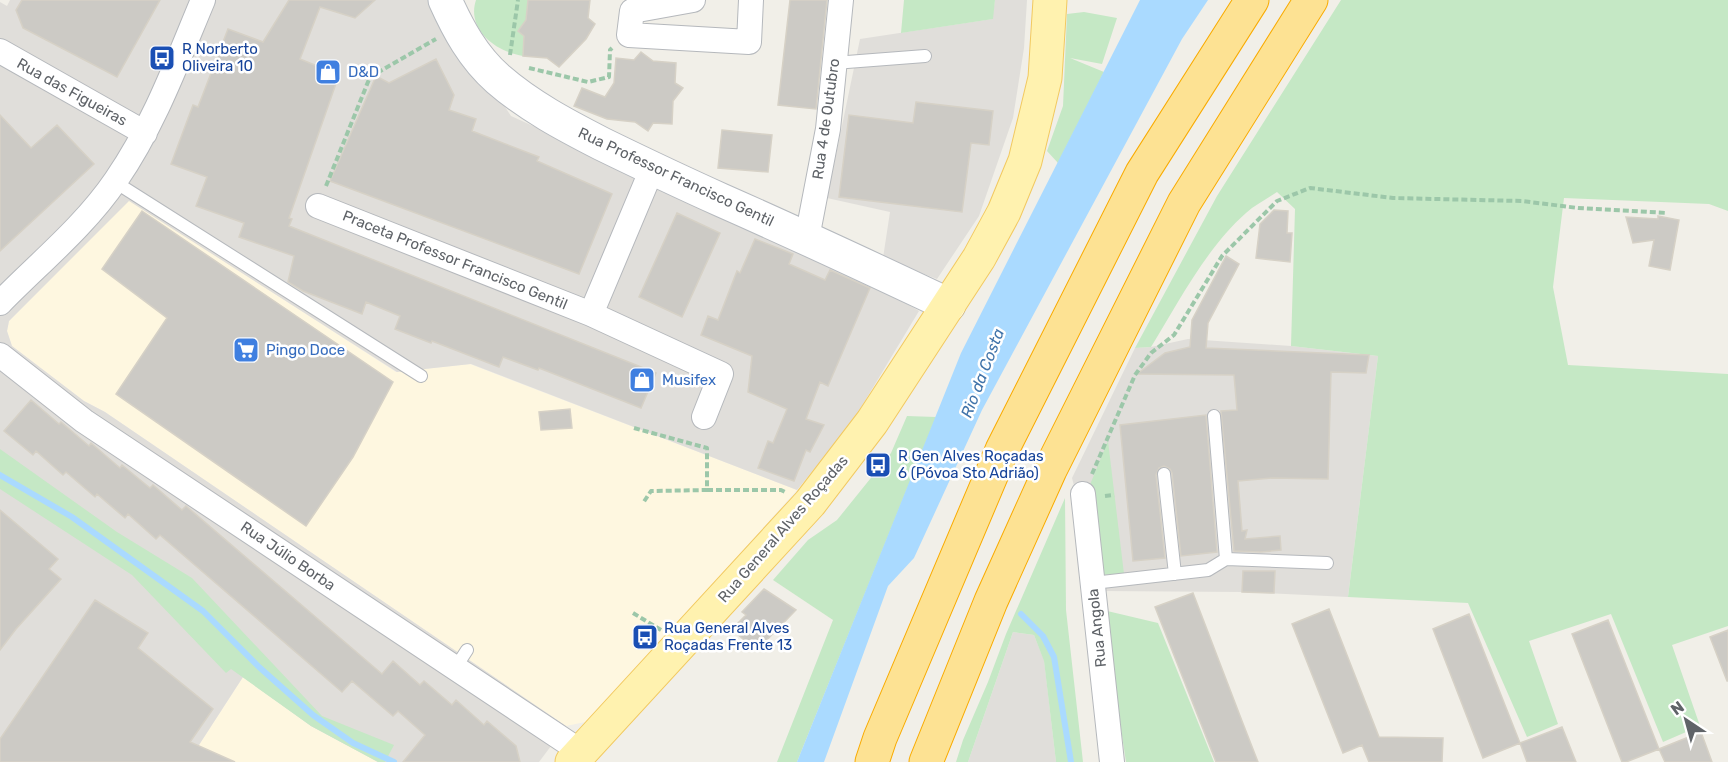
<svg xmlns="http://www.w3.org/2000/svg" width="1728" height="762" font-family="Rubik,sans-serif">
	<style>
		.commercial { fill: #fef7e0 }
		.industrial { fill: #e0deda }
		.green { fill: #c5e8c5 }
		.water { fill: #aadaff }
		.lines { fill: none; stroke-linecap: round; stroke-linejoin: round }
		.stream { stroke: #aadaff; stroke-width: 6 }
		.building { fill: #cccac5; stroke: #d6d1c6; stroke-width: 1.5 }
		.lane-casing { stroke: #b5b8bc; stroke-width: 14 }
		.street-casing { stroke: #b5b8bc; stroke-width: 26 }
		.secondary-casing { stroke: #b6babf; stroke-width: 35 }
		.primary-casing { stroke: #f2c960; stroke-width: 35 }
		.highway-casing { stroke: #f9ab00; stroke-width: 35 }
		.path { stroke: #9cc7a9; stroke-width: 4; stroke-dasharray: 6 3; stroke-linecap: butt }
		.lane { stroke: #fff; stroke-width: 12 }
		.street { stroke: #fff; stroke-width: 24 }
		.secondary { stroke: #fff; stroke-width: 33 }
		.primary { stroke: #fff2af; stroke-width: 33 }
		.highway { stroke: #fde293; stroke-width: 33 }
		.labels { text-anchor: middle; stroke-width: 5; stroke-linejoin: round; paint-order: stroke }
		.transit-label { font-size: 15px; fill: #164399; stroke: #fff; text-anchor: start }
		.shop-label { font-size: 15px; fill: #366cbe; stroke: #fff; text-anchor: start }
		.street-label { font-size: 15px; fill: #5f6368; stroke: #fff }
		.water-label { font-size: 16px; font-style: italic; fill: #4174aa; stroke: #fff }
	</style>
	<rect width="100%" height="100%" fill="#f1efe8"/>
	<!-- commercial -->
	<path class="commercial" d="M129,200l267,172 74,-8 327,126 -207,231 -24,5 -461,-314 -21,-11 -72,-55 -5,-15 2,-10z
		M243,677l68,49 67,36h-190z"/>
	<!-- industrial -->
	<path class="industrial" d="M10,0h424l77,116 331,150 77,45 -68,113 -54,66 -326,-126 -74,8 -268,-171 -120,120 -2,10 5,15 72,55 21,11 461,314 -27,36h-161l-67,-36 -68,-49 -55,85h-188v-760l7,4z
		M995,0h32l-3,48 -11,70 -34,98 -42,63 -54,-21 7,-46 -63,-14 33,-159 132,-20z
		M1188,339l103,7 87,10 -30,241 -106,-5 -141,-1 -29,-113 63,-130 16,-1z
		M1013,632l21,3 10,25 12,102h-88z"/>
	<!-- green -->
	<path class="green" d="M476,0h52l-5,56c-26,-4 -57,-26 -47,-56z
		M904,0h91l-2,19 -92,14z
		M1341,0h387v211l-19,-7 -145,-6 -11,89 15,78 160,9v252l-56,19 28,81 -37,16 -52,-128 -82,27 29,83 -31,13 -59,-134 -120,-6 30,-241 -87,-10 4,-137 -18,-17c-10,7 -22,13 -31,21 -39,34 -68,90 -95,134l-16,1 82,-152z
		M1084,12l33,6 -15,46 -32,-6 34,14 -46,91 -11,-12 16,-45 4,-92z
		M907,416l29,1 -139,345h-20l56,-142 -60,-40 35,-40 29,-20 54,-67z
		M1108,441l16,133 -22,1 -13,-88z
		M0,449l117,83 75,46 130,138 72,29 -9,17h-7l-67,-36 -80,-57 -5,4 -94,-98 -132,-86z
		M1065,498l1,112 17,152h-27l-12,-101 -10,-26 -21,-3 -45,130h-12l7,-22 25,-58 18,-48z
		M1103,610l55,13 56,139h-88z"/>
	<!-- water -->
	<path class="water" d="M1140,0h68l-26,39 -200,371 -68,148 -26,28 -64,176h-27l164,-409z"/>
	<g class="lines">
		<!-- stream -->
		<path class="stream" d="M0,475l72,42 131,94 56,56 54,48 40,28 41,19
			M1021,614l22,22 11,21 17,105"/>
	</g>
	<!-- building -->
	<path class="building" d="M22,0h138l-43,77 -94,-49 -7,-18z
		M289,0h86l-20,18 -35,-11 -20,52 39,16 -50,143 3,1 -3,7 367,147 -15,35 -102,-40 -1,2 -35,-13 -4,10 -67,-26 -1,2 -36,-14 5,-13 -34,-14 -4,12 -59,-23 -15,-9 6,-26 -55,-19 5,-14 -48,-17 11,-29 -36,-13 22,-59 5,2 30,-78 35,13z
		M528,0h62l-2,18 7,6 -9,15 -27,28 -12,-9 -24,-2 1,-20 -6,-5 8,-11z
		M790,0h37l-11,109 -38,-4z
		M641,52l12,9 23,2 -1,20 8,5 -10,13 -1,23 -19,-1 -5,8 -13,-9 -28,-3 -33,-13 8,-18 23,9 9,-14 2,-25 18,2z
		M436,59l18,36 -5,15 27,9 -4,12 67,26 -2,4 75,33 -33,80 -249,-93 46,-105 13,7z
		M916,102l77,9 -4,34 -18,-2 -9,69 -123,-15 10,-82 64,8z
		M0,115l31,33 26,-23 37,39 -94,87z
		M722,130l50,5 -4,37 -50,-4z
		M1274,210l14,1 -1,22h5l-2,29 -34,-4 4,-34z
		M142,211l251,171 -40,75 -47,69 -190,-132 51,-76 -65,-49z
		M677,213l43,20 -38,84 -43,-20z
		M1658,216l21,4 -9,50 -21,-4 5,-26 -21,3 -7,-26 32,2z
		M755,239l38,15 -4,10 36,16 5,-10 40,18 -42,98 -8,-4 -14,37 18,6 -14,27 -4,-2 -12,31 -36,-13 10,-27 5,2 14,-34 -39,-17 4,-36 -51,-21 7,-19 10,4 19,-49 3,2z
		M1226,256l13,8 -31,59 -2,25 163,7 -3,18 -35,-1 -3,107 -56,-1 -34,3 4,50 5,-1 -2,9 35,-3 1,14 -20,2 -27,-1 -13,-140 16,-1 -3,-35 -97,-1 28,-21 25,-6 2,-27z
		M31,400l28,24 2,-2 28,24 2,-3 29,25 2,-3 28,23 3,-3 29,25 4,-4 196,168 11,-13 27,24 4,-4 28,24 4,-5 28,25 3,-4 29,25 4,16h-117l22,-27 -27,-24 -5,5 -41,-35 -10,11 -182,-157 -4,4 -28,-25 -3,4 -28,-24 -2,3 -29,-25 -3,3 -27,-24 -3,4 -29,-24z
		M570,409l2,19 -31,2 -2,-18z
		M1206,415l11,137 -36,4 -9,-83 -2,-4 -6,-3 -5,2 -3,7 9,83 -32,3 -13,-136z
		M0,510l58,49 -9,10 12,10 -45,50 -16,21z
		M1243,571h32l-1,22 -32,-1z
		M764,589l32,21 -40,41 -24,-22 14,-14 -4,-3z
		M1193,593l49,128 16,41h-42l-61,-155z
		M95,600l53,33 -10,15 75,61 -23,33 45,20h-235v-23z
		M1329,609l50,128 64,1 -1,24h-73l-7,-17 -19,8 -51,-129z
		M1469,614l51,129 -37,15 -50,-129z
		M1608,620l51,129 -33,13h-4l-50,-128z
		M1728,630v51h-1l-17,-44z
		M1562,727l14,35h-49l-7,-19z
		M1701,732l11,30h-47l-6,-13z"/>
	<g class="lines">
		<!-- lane casing -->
		<g class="lane-casing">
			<path id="lane" d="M834,63l91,-7
				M115,182l306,194
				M1214,416l12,143
				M1164,474l11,100
				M1093,583l115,-13 18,-11 101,4
				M456,667l11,-17"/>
		</g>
		<!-- street casing -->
		<g class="street-casing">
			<path id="street" d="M693,0l-61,11 -3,24 120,7 2,-42
				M0,51l145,82
				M318,206l273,108 130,60 -17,43
				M807,238l21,-109 13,-129
				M0,303c39,-40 84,-76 116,-123 38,-55 61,-118 87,-180
				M591,314l61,-145
				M0,355l84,66 496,330
				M1083,494l29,268"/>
		</g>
		<!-- secondary casing -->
		<g class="secondary-casing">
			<path id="secondary" d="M445,0c13,29 28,57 53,79 31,27 67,46 104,65 39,19 79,38 119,56 77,34 152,69 228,105"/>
		</g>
		<!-- primary casing -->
		<g class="primary-casing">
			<path id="primary" d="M572,762l238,-259 62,-81 107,-164 25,-46 21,-51 20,-83 5,-78"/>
		</g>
		<!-- highway casing -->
		<g class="highway-casing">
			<path id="highway" d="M872,762l8,-24 122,-288 140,-277 110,-173
				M926,762l65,-161 59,-131 134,-267 127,-203"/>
		</g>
		<!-- path -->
		<path class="path" d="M510,55l8,-55
			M529,68l59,14 21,-5 1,-27 2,-2
			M326,186l44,-109 66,-38
			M634,428l73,20v42l-56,1 -8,12
			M1092,474l43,-99 16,-22 23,-18 48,-79 55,-55 33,-13 83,10 129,3 56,7 89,5
			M707,490h74l6,3
			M1105,496l9,-1
			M633,613l28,17"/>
		<!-- lane -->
		<use href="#lane" class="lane"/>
		<!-- street -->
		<use href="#street" class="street"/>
		<!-- secondary -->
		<use href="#secondary" class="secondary"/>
		<!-- primary -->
		<use href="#primary" class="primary"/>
		<!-- highway -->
		<use href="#highway" class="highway"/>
	</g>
	<!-- icons -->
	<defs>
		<g id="bus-square" transform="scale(1.35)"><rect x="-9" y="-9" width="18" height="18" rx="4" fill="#1a4fb4" stroke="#fff"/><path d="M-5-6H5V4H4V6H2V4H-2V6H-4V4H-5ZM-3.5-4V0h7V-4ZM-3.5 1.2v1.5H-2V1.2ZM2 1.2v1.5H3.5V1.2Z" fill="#fff"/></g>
		<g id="shop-square" transform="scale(1.35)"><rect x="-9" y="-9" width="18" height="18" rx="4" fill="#3f7fe0" stroke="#fff"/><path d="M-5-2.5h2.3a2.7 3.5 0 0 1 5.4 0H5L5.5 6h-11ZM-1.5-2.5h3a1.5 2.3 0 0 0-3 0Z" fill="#fff"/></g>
		<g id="supermarket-square" transform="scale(1.35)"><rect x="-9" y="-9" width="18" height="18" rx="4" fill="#3f7fe0" stroke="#fff"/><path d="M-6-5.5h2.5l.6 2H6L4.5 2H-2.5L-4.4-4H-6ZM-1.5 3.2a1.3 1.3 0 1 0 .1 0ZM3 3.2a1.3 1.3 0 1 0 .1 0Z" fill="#fff"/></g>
	</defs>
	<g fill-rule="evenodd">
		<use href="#bus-square" x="162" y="58"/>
		<use href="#shop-square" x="328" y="72"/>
		<use href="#supermarket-square" x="246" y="350"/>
		<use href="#shop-square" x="642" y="380"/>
		<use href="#bus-square" x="878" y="465"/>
		<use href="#bus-square" x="645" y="637"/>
	</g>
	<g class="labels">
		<!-- transit labels -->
		<g class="transit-label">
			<text x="182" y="54">R Norberto<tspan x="182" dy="17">Oliveira 10</tspan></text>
			<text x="898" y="461">R Gen Alves Roçadas<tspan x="898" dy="17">6 (Póvoa Sto Adrião)</tspan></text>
			<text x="664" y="633">Rua General Alves<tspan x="664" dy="17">Roçadas Frente 13</tspan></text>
		</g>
		<!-- shop labels -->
		<g class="shop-label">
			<text x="348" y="77">D&amp;D</text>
			<text x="266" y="355">Pingo Doce</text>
			<text x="662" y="385">Musifex</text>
		</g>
		<!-- street labels -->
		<g class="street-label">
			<text transform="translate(72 92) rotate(29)" y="5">Rua das Figueiras</text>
			<text transform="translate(826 119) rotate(-82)" y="5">Rua 4 de Outubro</text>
			<text transform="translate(676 177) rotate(25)" y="5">Rua Professor Francisco Gentil</text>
			<text transform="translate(455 260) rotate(22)" y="5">Praceta Professor Francisco Gentil</text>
			<text transform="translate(783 529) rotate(-49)" y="5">Rua General Alves Roçadas</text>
			<text transform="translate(288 556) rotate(34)" y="5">Rua Júlio Borba</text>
			<text transform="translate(1097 628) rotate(-96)" y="5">Rua Angola</text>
		</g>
		<!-- water labels -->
		<g class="water-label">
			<text transform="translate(982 373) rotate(-69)" y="6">Rio da Costa</text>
		</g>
	</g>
	<!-- north arrow -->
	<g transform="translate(1686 720) rotate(324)" stroke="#ffffff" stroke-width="4.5" paint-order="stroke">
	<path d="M0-4.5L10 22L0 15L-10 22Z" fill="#5f6368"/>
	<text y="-9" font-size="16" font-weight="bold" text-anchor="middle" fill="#5f6368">N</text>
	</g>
</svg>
